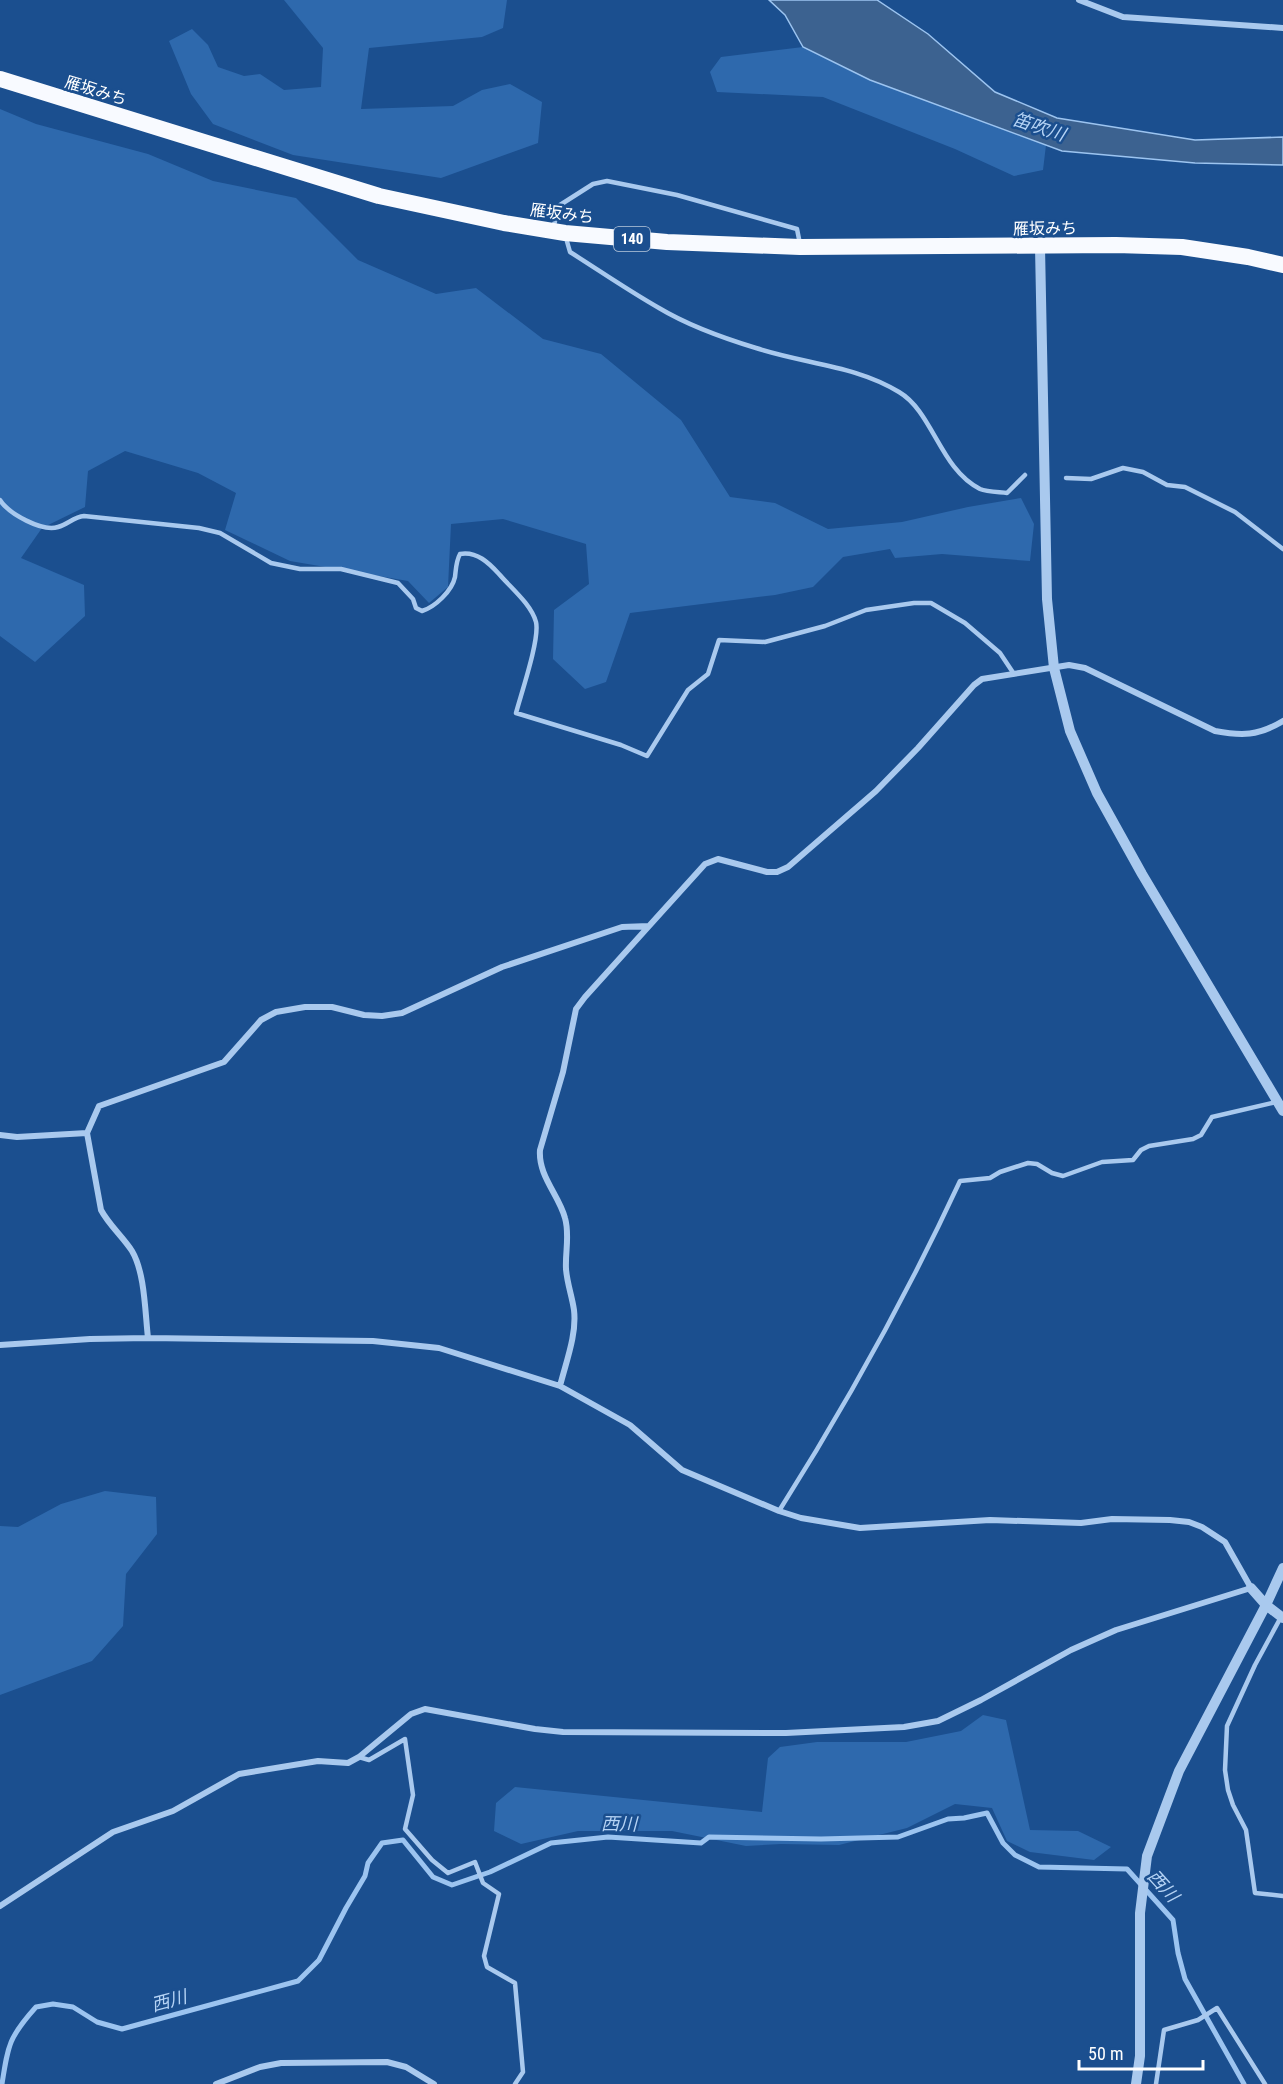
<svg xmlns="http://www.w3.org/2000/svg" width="1283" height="2084" font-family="'Roboto Condensed','Noto Sans JP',sans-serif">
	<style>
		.green { fill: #2e69ad }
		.water { fill: #3c6290; stroke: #9cc4f0; stroke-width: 1.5 }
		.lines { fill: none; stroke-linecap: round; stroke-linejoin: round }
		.stream { stroke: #9cc4f0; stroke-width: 5 }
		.service { stroke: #a9c9ee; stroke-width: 4.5 }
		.minor { stroke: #a9c9ee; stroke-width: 6 }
		.tertiary { stroke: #a9c9ee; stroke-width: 10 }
		.trunk { stroke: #f8faff; stroke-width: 16 }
		.labels { text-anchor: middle; stroke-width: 5; stroke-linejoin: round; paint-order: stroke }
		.shield { fill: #1b4f8f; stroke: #bbcadd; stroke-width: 1.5 }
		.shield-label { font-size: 15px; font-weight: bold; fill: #fff }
		.street-label { font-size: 16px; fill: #fff; stroke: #1b4f8f }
		.water-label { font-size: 18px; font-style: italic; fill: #b5d3f5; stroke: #1b4f8f }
	</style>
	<rect width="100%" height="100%" fill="#1b4f8f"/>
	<!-- green -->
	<path class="green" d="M284,0h223l-4,28 -21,9 -113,11 -8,61 92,-3 29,-16 28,-6 32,18 -4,41 -97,35 -148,-23 -80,-31 -22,-30 -22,-53 23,-12 16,16 10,22 26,9 16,-2 24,16 37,-3 2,-39z
		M803,47l67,33 176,65 -3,25 -29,6 -59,-27 -132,-52 -106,-5 -7,-20 11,-15z
		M0,109l36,15 112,30 65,27 83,17 62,62 78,34 40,-6 67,51 58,15 80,66 49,77 45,6 53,26 74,-7 66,-15 53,-9 13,26 -4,37 -88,-7 -47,4 -5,-9 -47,8 -30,30 -38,8 -145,18 -24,69 -21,7 -32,-30 1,-49 35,-26 -3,-40 -83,-25 -52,5 -3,63 -19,16 -21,-22 -118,-20 -65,-31 11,-37 -38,-20 -73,-22 -37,20 -3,36 -43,21 -21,30 63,27 1,31 -50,46 -35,-26z
		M105,1491l51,6 1,37 -31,40 -3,52 -31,35 -92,34v-169l18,1 43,-23z
		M983,1715l23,5 24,110 48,1 33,16 -17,13 -64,-8 -23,-11 -15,-33 -37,-4 -48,24 -68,17 -58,-1 -35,2 -74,-15h-94l-57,13 -27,-13 2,-28 19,-16 247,25 6,-54 12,-11 37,-5h89l55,-11z"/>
	<!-- water -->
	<path class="water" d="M769,0h108l51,34 67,58 62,26 138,22 88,-3v28l-88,-2 -133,-12 -192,-71 -67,-33 -18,-32z"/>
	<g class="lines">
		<!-- stream -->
		<path class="stream" d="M2,2084c6,-39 7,-47 34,-77l17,-3 20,3 24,15 25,7 176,-48 21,-21 27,-52 19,-32 3,-13 14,-20 21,-3 30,37 19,8 38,-13 61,-29 57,-6 93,6 8,-6 112,2 77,-2 50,-18 16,-1 23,-5 16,30 12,12 24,12 88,2 46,51 5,33 7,26 59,105"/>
		<!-- service -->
		<path class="service" d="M553,228l7,-23 33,-21 14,-3 70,14 120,34 3,15
			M566,238l4,14c30,19 59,39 89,56 30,18 64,30 97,40 48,16 99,17 143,44 34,20 41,77 81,97 7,3 19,3 27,4l18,-18
			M1066,478l25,1 32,-11 20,4 24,13 18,2 50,25 48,37
			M0,500c9,14 42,32 58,27 10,-3 16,-10 26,-11l115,12 21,5 51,30 29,6h41l57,14 15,16 3,9 6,3c13,-4 30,-20 33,-34 1,-8 1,-16 5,-23 17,-3 29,9 39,20 12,14 32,30 37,48 4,17 -15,72 -20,91l105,32 26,11 41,-66 20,-16 11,-34 46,2 60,-16 41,-16 48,-7h17l34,20 35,30 14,21
			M779,1511c67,-106 128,-216 181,-330l30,-3 10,-6 28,-9 9,1 15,9 11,3 39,-14 31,-2 8,-10 8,-4 44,-7 8,-4 11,-18 64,-15
			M1281,1617l-26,48 -28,61 -2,44 3,20 5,15 13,25 9,63 28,3
			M359,1757l10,3 36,-21 8,56 -8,34 27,31 16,13 27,-11 8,21 16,11 -15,62 3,11 28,16 8,89 -8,12
			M1156,2084l8,-54 34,-10 19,-12 48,76"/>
		<!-- minor -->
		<path class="minor" d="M1079,0l44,17 160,11
			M0,1135l17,2 70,-4
			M148,1338c-3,-26 -3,-65 -16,-87 -9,-14 -23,-26 -31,-41l-14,-77 12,-27 125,-44 37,-42 15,-8 29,-5h27l32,8 18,1 20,-3 100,-46 120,-40 27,-1 56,-62 13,-5 49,13h10l11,-5 88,-76 42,-43 56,-63 8,-6 87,-14 16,3 130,63c27,5 43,5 68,-10
			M0,1345l90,-6 58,-1 225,3 66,7 121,38 70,39 52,45 97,41 22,7 59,10 130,-8 91,3 31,-4 58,1 19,2 13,5 23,15 26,46 -135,42 -45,20 -90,50 -43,21 -34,6 -118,6 -223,-1 -28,-3 -110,-20 -14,5 -52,43 -11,6 -30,-2 -79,13 -66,37 -60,21 -113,74
			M560,1386c6,-24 17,-52 14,-76 -2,-14 -7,-27 -8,-41 -1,-17 4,-34 -1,-51 -6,-23 -27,-42 -25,-68l23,-78 13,-63 9,-12 64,-71
			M216,2084l44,-17 21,-4 106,-1 19,5 28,17"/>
		<!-- tertiary -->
		<path class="tertiary" d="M1040,247l7,352 7,69 16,63 27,62 45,81 141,237
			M1251,1588l15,17 17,13
			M1136,2084l4,-28v-143l7,-57 32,-85 87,-166 17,-37"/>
		<!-- trunk -->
		<path class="trunk" d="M0,79l379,117 125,27 61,10 102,9 133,5 316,-2 66,2 66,10 35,8"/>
	</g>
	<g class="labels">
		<!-- shield labels -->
		<rect class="shield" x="614" y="227" width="36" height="24" rx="4.5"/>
		<g class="shield-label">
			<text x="632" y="244">140</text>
		</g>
		<!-- street labels -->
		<g class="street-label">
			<text transform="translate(96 90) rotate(17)" y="6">雁坂みち</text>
			<text transform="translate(562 213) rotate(7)" y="6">雁坂みち</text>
			<text transform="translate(1045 228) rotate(-1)" y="6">雁坂みち</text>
		</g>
		<!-- water labels -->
		<g class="water-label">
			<text transform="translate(1039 127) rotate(18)" y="6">笛吹川</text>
			<text transform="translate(619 1824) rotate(1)" y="6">西川</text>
			<text transform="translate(1163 1886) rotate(48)" y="6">西川</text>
			<text transform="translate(169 2001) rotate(-15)" y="6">西川</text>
		</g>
	</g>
	<!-- scale -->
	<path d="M1079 2060v9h124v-9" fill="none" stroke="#ffffff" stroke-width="3"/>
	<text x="1088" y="2060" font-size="18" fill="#ffffff" stroke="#1b4f8f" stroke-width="4.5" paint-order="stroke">50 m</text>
</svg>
